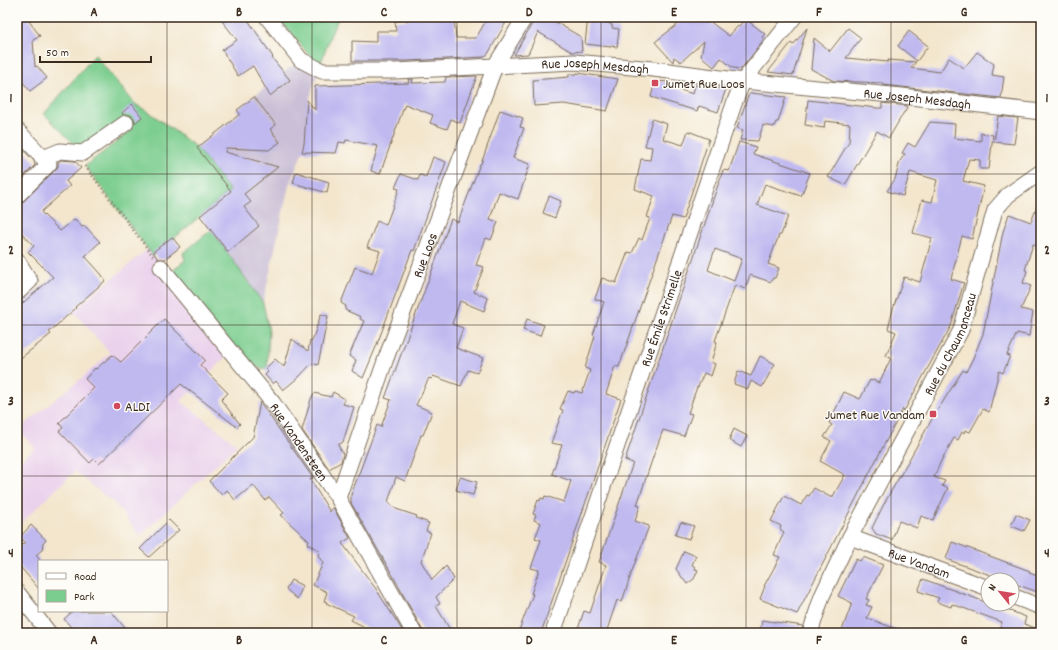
<svg xmlns="http://www.w3.org/2000/svg" width="1058" height="650" font-family="Dekko,sans-serif">
	<style>
		.built { fill: #ead1ec }
		.industrial { fill: #cabfd6 }
		.green { fill: #7bcd8f; stroke: #5b7c56 }
		.building { fill: #bfb9f0; fill-rule: evenodd }
		.lines { fill: none; stroke-linecap: round; stroke-linejoin: round }
		.minor-casing { stroke: #7b6c5b; stroke-width: 17 }
		.path { stroke: #7b6c5b; stroke-width: 2.5; stroke-dasharray: 1 3; stroke-linecap: butt }
		.minor { stroke: #fff; stroke-width: 15 }
		.grid { fill: none; stroke: #3b2a1e; stroke-width: 1; stroke-opacity: 0.55 }
		.poi-dot { fill: #d1495b; stroke: #fdfcf7; stroke-width: 1.5 }
		.labels { text-anchor: middle; stroke-width: 3; stroke-linejoin: round; paint-order: stroke }
		.street-label { font-size: 14px; fill: #3b2a1e; stroke: #fdfcf7 }
		.poi-label { font-size: 14px; fill: #3b2a1e; stroke: #fdfcf7; text-anchor: start }
		.neatline { fill: none; stroke: #3b2a1e; stroke-width: 1.5 }
		.grid-label { font-size: 13px; text-anchor: middle; font-weight: bold; fill: #3b2a1e }
	</style>
	<rect width="100%" height="100%" fill="#fdfcf7"/>
	<filter id="ink" filterUnits="userSpaceOnUse"><feTurbulence type="fractalNoise" baseFrequency=".025" numOctaves="2"/><feDisplacementMap in="SourceGraphic" scale="8" xChannelSelector="R" yChannelSelector="G"/><feConvolveMatrix kernelMatrix="1 2 1 2 8 2 1 2 1" color-interpolation-filters="sRGB"/></filter>
	<filter id="wash" filterUnits="userSpaceOnUse"><feTurbulence type="fractalNoise" baseFrequency=".012" numOctaves="4" result="noise"/><feDisplacementMap in="SourceGraphic" scale="16" xChannelSelector="R" yChannelSelector="G"/><feGaussianBlur stdDeviation="0.9" result="paint"/><feColorMatrix in="noise" values="0 0 0 0 0 0 0 0 0 0 0 0 0 0 0 0 0 1.4 0 .05"/><feComposite in="paint" operator="in"/></filter>
	<g filter="url(#wash)">
		<rect width="100%" height="100%" fill="#f3e6cd"/>
		<!-- built -->
		<path class="built" d="M148,249l83,103 -50,49 56,44 -97,91 -24,-31 -41,-34 -58,56v-64l18,-15 -17,-18 65,-53 27,-24 -37,-42z"/>
		<!-- industrial -->
		<path class="industrial" d="M301,60l18,9 -12,38 -4,44 -14,34 -26,118 -36,-51 -27,-36 30,-25 -33,-43 42,-34 -2,-4 47,-38z"/>
		<!-- green -->
		<path class="green" d="M277,17h62l-8,17 -12,35 -10,-14z
			M95,55l40,49 17,10 45,34 33,43 -77,65 -68,-90 48,-37 -12,-9 -38,33 -39,-39z
			M211,230l16,22 36,51 6,28 -2,38 -27,-5 -72,-89 17,-15 -2,-7z"/>
		<g id="blocks">
			<!-- building -->
			<path class="building" d="M17,17h9l14,19 -7,4 2,27 2,-1 10,12 -17,13 -13,-16z
				M219,17h27l27,40 -1,1 18,22 -20,16 -17,-30 -15,10 -16,-26 15,-10z
				M410,17h44l2,21h20l12,-21h21l-21,37 -5,3 -75,4h-56v-20l24,1v-11h20l-1,-10 15,-1z
				M536,17h11l34,20 1,14 -10,1 -34,-20 -10,22 -14,1z
				M588,17h9l15,8v3l7,1 -2,18 -6,-1v1l-26,-3z
				M687,17h17l25,19 9,-10h1l5,-6 2,2 1,-2 18,14 -3,3 2,3 -23,29 -8,-1 -12,-10 -7,9 -13,-11 3,-15 -23,21 -7,-5 -1,5 -18,-20z
				M807,28l-14,47 -25,-3 23,-29 2,2z
				M848,28l13,10 -15,20 42,4v-2l28,2 -5,6 29,4 9,-14 15,10 13,-16 17,12 -2,11 12,2 -3,21 -118,-13v-2l-49,-2 -23,-12 3,-31 16,13z
				M909,31l19,15 -11,15 -19,-15z
				M577,73l41,6 -11,32 -43,-7 -30,2 -1,-26 36,-3v-3h8z
				M477,76l-17,47 -9,-4 -4,10 -17,-6 3,-8 -28,-11 -25,70 -9,-3 7,-25 -32,-6 -1,3 -6,-1 -3,11 -34,-1 2,-8 3,-44 8,10v-24l94,-3 -1,-4h5l-1,4 33,-1 1,-5z
				M655,81l14,1 -1,4 25,8 2,-9 31,4 -8,23 -19,-6 -2,5 -46,-14z
				M751,93l35,4 -8,25h-2l-2,5 -11,-2 -5,16 -18,-1 3,-10 -6,-2 11,-32z
				M254,97l22,28 -6,4 10,13 -11,8 -43,-2 -1,4 53,15 -34,27 7,8 -7,5 15,19 -31,26 -28,-36 31,-25 -34,-43 43,-34 -3,-4z
				M808,100l69,8h5v-5l26,3 -3,6h-1l-15,26 -12,-7 -32,54 -17,-8 21,-35 1,-18 -25,-3 -1,7 -19,-3z
				M132,104l10,13 -7,6 -1,-5 -4,-3h-7l-1,-2z
				M500,110l23,8 -3,9 4,1 -11,30 17,6 -12,35 -19,-7 -9,27 8,3 -7,18 -5,-2 -10,27 8,2 -10,25 14,6 -4,13 -24,-10 -8,23 11,4 -7,20 27,10 -6,15 -9,-3 -7,16 -28,-10 -1,3 -3,-1 -13,27 16,7 -9,23h-2l-16,46 -9,-4 -8,25 8,7 21,7 -1,2 13,5 -3,8 5,2 -10,28 11,19 14,-14 8,13 -18,18 4,7 -4,2 16,27h-28l-32,-59 -41,-71v-8l26,-70 4,2 10,-27 -6,-2 66,-179 7,3 22,-58h1z
				M998,116l20,2 -4,26 -20,-2z
				M652,119l15,5 -4,15 20,6 5,-14 21,8 -26,80 -11,-3 -53,151 -4,-1 -9,28 15,5 -80,234h-23l15,-39h-2l8,-24 -8,-2 10,-28 -6,-2 6,-15 -7,-3 2,-5 -3,-1 5,-14 2,1 1,-3 3,1 1,-3 19,6 7,-21 -19,-7 10,-29 -11,-2 12,-33 -3,-1 8,-18 6,2 1,-2 7,2 8,-23 -5,-2 10,-32 -2,-1 11,-33 -9,-3 7,-21 14,5 12,-31 4,1 7,-15 3,2 8,-22 -3,-1 7,-21 -19,-7 6,-30 9,1 2,-13 -7,-1z
				M930,122l25,2 -1,14 27,3v-8l12,2 -4,34h-9v-9l-11,-1 -6,22 21,5 -12,53 -10,-3 -11,43 13,4 -2,6 -11,37 -47,85 -1,-2 -28,53 -78,152 -37,-15 5,-13h-1l16,-29 -6,-2 10,-23 -4,-3 1,-3 -10,-5 13,-25 17,9 6,-10 2,1 5,-8 18,10 13,-23 -25,-14 11,-20 -7,-4 8,-12 -3,-2 15,-31 16,7 10,-19 2,1 1,-1 6,3 12,-25 -5,-2 10,-24 -8,-3 5,-20 11,-32 16,5 12,-44 -19,-5 9,-33 10,2 5,-22 -27,-8 -7,24 -16,-5 8,-12 5,-18 5,-7 -3,-1 6,-10 7,4z
				M739,142l17,5 -3,7 57,19 -9,23 -36,-12 -8,21 31,11 -7,19h-2l-11,29 11,4 -4,10h-2l-2,4 -21,-7 -5,14 -10,-4 -20,56 2,1 -6,20 4,2 -4,12 -7,-3 -6,14h-1l-9,26 4,1 -8,22 -21,-6 -10,27 -16,48 3,1 -5,15 14,5 -17,45 -10,31 -5,-2 -11,33h-17l-11,-4 6,-18 6,2 16,-48 -7,-3 34,-99 -8,-3 98,-290 6,1zM715,249l27,10 -8,22 -26,-11z
				M17,143l17,18 1,4 -18,18z
				M433,157l13,5 -32,89 -2,-1 -36,97 -13,31 -11,-7 4,-11 -7,-4 15,-35 -4,-2 1,-2 -16,-7 1,-4 -5,-3 14,-36 17,6 8,-22 -13,-4 10,-26 9,4 13,-36 -4,-1 6,-14 17,6 2,-5 6,2z
				M61,160l14,1 6,7 -15,13 4,5 -29,26 19,19 15,-12 7,8 3,-1 15,16 -15,14 17,19 3,6 -30,26 1,1 -27,24 2,2 -34,27v-53l36,-31 -25,-25 6,-6 -17,-18v-23l6,-3 35,-35v-5z
				M296,172l33,10 -2,11 -34,-10z
				M549,196l12,5 -6,17 -12,-5z
				M1040,199l1,48 -8,-3 -8,26 2,1 -4,12 8,3 -10,23 12,3 -4,24 -12,-3 -10,22 3,1 -7,17 -4,-2 -10,41 -6,-3 -13,23 -5,-2 -1,3 -2,-1 -4,8 -4,-2 -13,23 -7,16 11,4 -3,5 6,2 -15,32 -12,-4 -4,12 -18,-7 -7,19 -16,-6 -4,-6 12,-24 48,-85 31,-49 3,2 7,-14 10,-24 20,-102 6,-18 22,8z
				M172,237l8,10 -15,12h-7l-5,-7z
				M321,314l7,2 -10,49 -6,-2 -13,14 -16,13 -7,-9 -3,3 -8,-9 3,-3 -3,-3 10,-10 9,8 8,-28 16,12 2,-11 2,1z
				M164,319l41,41 -5,5 28,28 -7,7 19,24 -3,3 -56,-43 -82,80 -5,-5 -4,4 -31,-32 4,-3 -4,-5 35,-35 -9,-9 10,-11 1,1 16,-14 9,7z
				M527,319l17,6 -4,11 -17,-6z
				M760,356l15,8 -13,23 -11,-6 -3,8 -14,-5 4,-13 13,5z
				M333,392l12,7 -2,5 11,3 -11,35 -5,3 5,9 -2,8 -12,7 -27,-39 9,-31 3,-6 17,4z
				M260,402l53,76 -3,1 20,33 3,-5 17,31 -8,5 34,46 28,44h-27l-26,-13 3,-4 -28,-13 1,-1 -3,-1 3,-9 -14,-7 10,-22 -5,-7 1,-6 -12,-6 2,-3 -28,-26 3,-2 -15,-16 -4,3 -12,-15 -18,15 -8,-10 -5,5 -13,-14 44,-44z
				M734,429l13,7 -6,11 -12,-7z
				M460,477l17,5 -4,13 -17,-5z
				M1016,514l14,6 -6,11 -13,-5z
				M169,520l10,10 -30,27 -9,-8z
				M681,522l13,4 -5,13 -14,-4z
				M31,525l15,15 -4,5 1,1 -1,2 1,1 -7,6 3,4v30l-22,-26v-13l8,-8 -5,-5z
				M952,542l78,29 -1,2 12,4v16l-29,-10v-3h-8l-58,-21z
				M684,551l12,5 -4,9 4,2 -1,2 3,1 -4,9 -7,5 -11,-15z
				M863,557l20,8 -17,34 3,1 -3,5 6,2 -5,11 35,13v2h-61l11,-30 -14,-7 18,-37 4,2z
				M923,579l65,24v1h4l34,13 -2,7 17,6v3h-34l-8,-3 3,-8 -50,-18 -1,3 -14,-5 2,-4 -21,-7z
				M291,580l12,6 -6,13 -11,-10z
				M73,611h38l18,22h-53l-12,-14z
				M762,620l41,6 -2,7h-41z"/>
		</g>
	</g>
	<g filter="url(#ink)">
		<use href="#blocks" fill-opacity="0" stroke="#7b6c5b" stroke-width="1"/>
		<g class="lines">
			<!-- minor casing -->
			<g class="minor-casing">
				<g id="minor">
					<path id="s1" d="M267,17l34,43 21,11h73l179,-9 80,7 89,12 159,15 139,16"/>
					<path d="M17,130l32,34 -32,32"/>
					<path d="M43,158l17,-7 23,2 43,-30"/>
					<path d="M17,260l13,21 -13,12"/>
					<path id="s2" d="M161,267l112,136 65,95 76,135"/>
					<path id="s3" d="M338,498l47,-137 110,-295 30,-49"/>
					<path id="s4" d="M850,537l138,51"/>
					<path d="M17,592l32,41"/>
					<path d="M1012,596l29,11"/>
					<path id="s5" d="M553,633l182,-532 8,-20 51,-64"/>
					<path id="s6" d="M810,633l12,-37 28,-59 111,-207 34,-120 13,-15 33,-23"/>
				</g>
			</g>
			<!-- path -->
			<path class="path" d="M85,166l68,90"/>
			<!-- minor -->
			<use href="#minor" class="minor"/>
		</g>
	</g>
	<!-- grid -->
	<path class="grid" d="M167,17v544M312,17v616M457,17v616M601,17v616M746,17v616M891,17v616M17,174h1024M17,325h1024M17,476h1024M167,611v22"/>
	<!-- markers -->
	<g class="poi-dot">
		<rect x="651" y="79" width="8" height="8" rx="2"/>
		<circle cx="117" cy="406" r="4"/>
		<rect x="929" y="410" width="8" height="8" rx="2"/>
	</g>
	<g class="labels">
		<!-- street labels -->
		<g class="street-label">
			<text dy="5" stroke="none"><textPath href="#s1" startOffset="352">Rue Joseph Mesdagh</textPath></text>
			<text dy="5" stroke="none"><textPath href="#s1" startOffset="676">Rue Joseph Mesdagh</textPath></text>
			<text dy="5" stroke="none"><textPath href="#s3" startOffset="258">Rue Loos</textPath></text>
			<text dy="5" stroke="none"><textPath href="#s5" startOffset="333">Rue Émile Strimelle</textPath></text>
			<text dy="5" stroke="none"><textPath href="#s6" startOffset="322">Rue du Chaumonceau</textPath></text>
			<text dy="5" stroke="none"><textPath href="#s2" startOffset="223">Rue Vandensteen</textPath></text>
			<text dy="5" stroke="none"><textPath href="#s4" startOffset="74">Rue Vandam</textPath></text>
		</g>
		<!-- poi labels -->
		<g class="poi-label">
			<text x="663" y="88">Jumet Rue Loos</text>
			<text x="125" y="411">ALDI</text>
			<text x="925" y="419" text-anchor="end">Jumet Rue Vandam</text>
		</g>
	</g>
	<!-- margin -->
	<rect width="1058" height="650" fill="none" stroke="#fdfcf7" stroke-width="44"/>
	<!-- legend -->
	<rect x="38" y="560" width="130" height="52" fill="#fdfcf7" stroke="#afa8a0"/>
	<rect x="46" y="573" width="20" height="6" fill="#ffffff" stroke="#afa8a0"/>
	<text x="74" y="580" font-size="12" fill="#3b2a1e">Road</text>
	<rect x="46" y="590" width="20" height="12" fill="#7bcd8f" stroke="#afa8a0"/>
	<text x="74" y="600" font-size="12" fill="#3b2a1e">Park</text>
	<!-- north arrow -->
	<g transform="translate(1000 592) rotate(300)"><circle r="19" fill="#fdfcf7" stroke="#afa8a0"/>
	<path d="M0-3L7 15L0 10L-7 15Z" fill="#d1495b"/>
	<text y="-6" font-size="11" font-weight="bold" text-anchor="middle" fill="#3b2a1e">N</text>
	</g>
	<!-- scale -->
	<path d="M40 56v6h111v-6" fill="none" stroke="#3b2a1e" stroke-width="2"/>
	<text x="46" y="56" font-size="12" fill="#3b2a1e" stroke="#fdfcf7" stroke-width="3" paint-order="stroke">50 m</text>
	<rect x="22" y="22" width="1014" height="606" class="neatline"/>
	<g class="grid-label">
		<text x="94" y="16">A</text>
		<text x="239" y="16">B</text>
		<text x="384" y="16">C</text>
		<text x="529" y="16">D</text>
		<text x="674" y="16">E</text>
		<text x="819" y="16">F</text>
		<text x="964" y="16">G</text>
		<text x="11" y="102">1</text>
		<text x="1047" y="102">1</text>
		<text x="11" y="254">2</text>
		<text x="1047" y="254">2</text>
		<text x="11" y="405">3</text>
		<text x="1047" y="405">3</text>
		<text x="11" y="557">4</text>
		<text x="1047" y="557">4</text>
		<text x="94" y="644">A</text>
		<text x="239" y="644">B</text>
		<text x="384" y="644">C</text>
		<text x="529" y="644">D</text>
		<text x="674" y="644">E</text>
		<text x="819" y="644">F</text>
		<text x="964" y="644">G</text>
	</g>
</svg>
